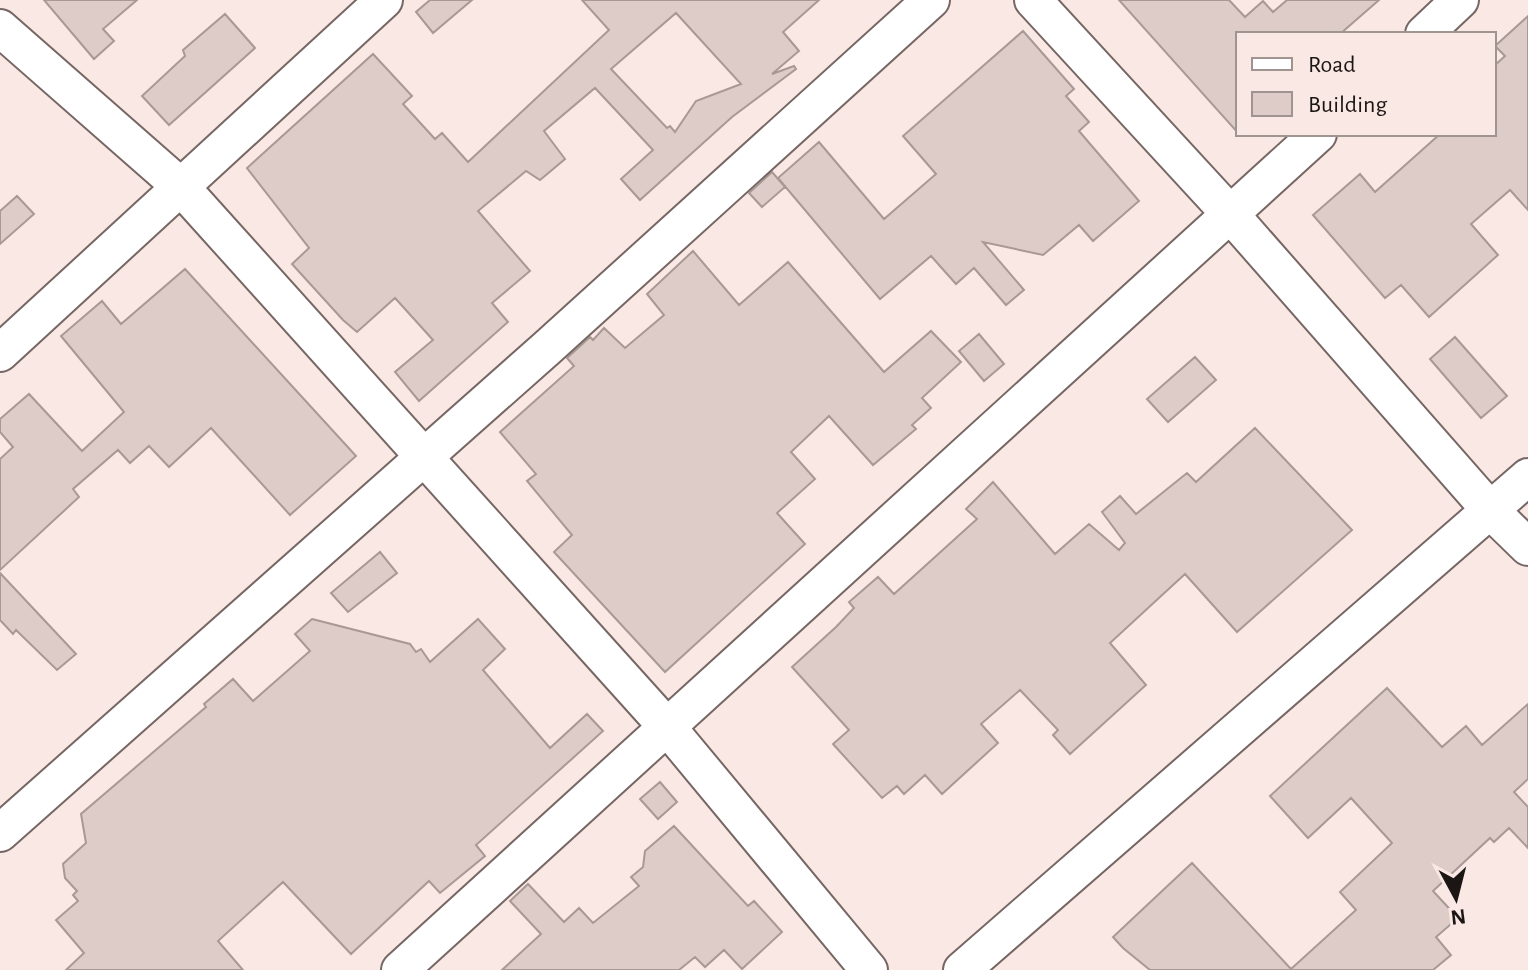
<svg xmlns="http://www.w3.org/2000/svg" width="1528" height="970" font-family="'Alegreya Sans',sans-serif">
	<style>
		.building { fill: #ddccc8; stroke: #a89994; stroke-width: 2; fill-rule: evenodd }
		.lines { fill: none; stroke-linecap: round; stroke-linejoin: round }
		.street-casing { stroke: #766764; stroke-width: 40 }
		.street { stroke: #fff; stroke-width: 36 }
	</style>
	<rect width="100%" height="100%" fill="#f9e8e4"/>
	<!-- building -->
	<path class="building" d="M44,0h93l-34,29 11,12 -20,18z
		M430,0h42l-39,33 -17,-21z
		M582,0h237l-36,32 16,19 -27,23 22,-8 2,3 -64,48 -92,83 -19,-21 32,-29 -58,-62 -51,43 21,28 -25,21 -14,-9 -48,40 52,60 -38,32 16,19 -89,79 -24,-29 38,-32 -38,-42 -38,34 -14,-12 -51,-56 17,-16 -62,-80 126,-114 39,42 -9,8 32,35 7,-6 26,29 141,-132zM676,13l65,71 -45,17 -21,31 -5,-6 -3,2 -56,-59z
		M1119,0h110l16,17 18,-16 10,11 14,-12h92l-39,34h-102v99z
		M225,14l30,34 -86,77 -27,-29 43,-40 -2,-6z
		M1528,16v194l-18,-20 -39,34 27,31 -69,62 -28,-32 -16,13 -72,-83 47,-41 15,18 65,-58h54v-68l11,-10 -10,-10z
		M1023,31l51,58 -8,7 23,26 -10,9 60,70 -46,40 -14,-16 -36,30 -60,-13 41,48 -18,15 -32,-37 -18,16 -25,-28 -51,43 -102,-121 41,-36 65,77 52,-45 -33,-38z
		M772,172l13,15 -23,20 -13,-14z
		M17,196l17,18 -34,30v-33z
		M693,251l46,54 49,-43 96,110 47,-41 30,31 -39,36 9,10 -19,17 4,4 -43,36 -44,-49 -38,36 24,27 -38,34 28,31 -140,128 -111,-120 18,-17 -45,-54 9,-7 -36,-42 74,-66 -7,-8 23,-21 3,3 11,-12 21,20 39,-33 -17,-21z
		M185,269l171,187 -66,59 -79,-87 -42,39 -20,-21 -19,17 -12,-13 -45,39 6,8 -79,73v-111l13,-12 -13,-15v-13l29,-25 53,57 42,-39 -63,-76 41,-35 19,23z
		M979,334l25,30 -20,17 -25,-30z
		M1455,337l52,59 -26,22 -51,-59z
		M1195,357l21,23 -48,42 -21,-23z
		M1255,428l97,102 -115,102 -52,-58 -75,69 36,42 -76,69 -17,-19 5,-5 -38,-40 -39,34 17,19 -56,51 -17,-19 -21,19 -7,-8 -15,12 -49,-54 16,-14 -57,-63 44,-40 18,-19 -5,-6 29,-25 16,17 83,-75 -11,-10 27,-27 62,72 34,-30 30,26 6,-7 -23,-31 18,-16 16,18 51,-41 9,9z
		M380,552l17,21 -49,39 -17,-19z
		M0,573l76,81 -19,16 -41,-40 -3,4 -13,-14z
		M312,619l98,25 6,8 5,-3 9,13 48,-43 27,30 -22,21 67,78 37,-34 16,17 -127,114 9,11 -45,37 -11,-12 -78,73 -68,-72 -65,59 25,29h-177l18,-17 -28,-33 22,-19 -5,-6 4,-4 -12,-13 -2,-14 23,-21 -5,-29 125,-107 -2,-3 29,-25 20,22 57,-50 -15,-17z
		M1387,688l55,59 24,-21 16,19 46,-41v75l-14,13 14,15v41l-19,-20 -15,14 -4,-4 -57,53 25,27 -22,19 15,18 -18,15h-283l-27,-22 -10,-11 79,-74 99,106 65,-59 -16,-18 52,-49 -41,-45 -43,40 -38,-42z
		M660,782l17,20 -19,17 -18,-20z
		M674,826l61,66 13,14 6,-5 28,31 -40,37 -18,-19 -19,17 -10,-10 -16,13h-177l39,-36 -31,-33 18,-17 36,38 15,-14 14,15 46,-37 -8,-9 12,-10 2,-16z"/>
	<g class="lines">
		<!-- street casing -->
		<g class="street-casing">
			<path id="street" d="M1033,0l198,215 259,295 38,37
				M0,28l180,158 488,542 201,242
				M1424,34l36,-34
				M0,353l384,-353
				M0,833l547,-485 384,-348
				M400,970l918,-836
				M962,970l566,-493"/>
		</g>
		<!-- street -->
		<use href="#street" class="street"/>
	</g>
	<!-- legend -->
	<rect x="1236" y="32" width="260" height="104" fill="#f9e8e4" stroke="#a09491" stroke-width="2"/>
	<rect x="1252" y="58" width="40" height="12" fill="#ffffff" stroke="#a09491" stroke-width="2"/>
	<text x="1308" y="72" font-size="24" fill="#1b1514">Road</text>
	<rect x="1252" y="92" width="40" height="24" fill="#ddccc8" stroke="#a09491" stroke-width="2"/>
	<text x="1308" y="112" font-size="24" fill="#1b1514">Building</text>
	<!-- north arrow -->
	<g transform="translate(1456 898) rotate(173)" stroke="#f9e8e4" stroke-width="6" paint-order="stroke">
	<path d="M0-6L14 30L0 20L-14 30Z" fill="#1b1514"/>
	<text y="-12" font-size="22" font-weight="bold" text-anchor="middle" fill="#1b1514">N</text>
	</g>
</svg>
